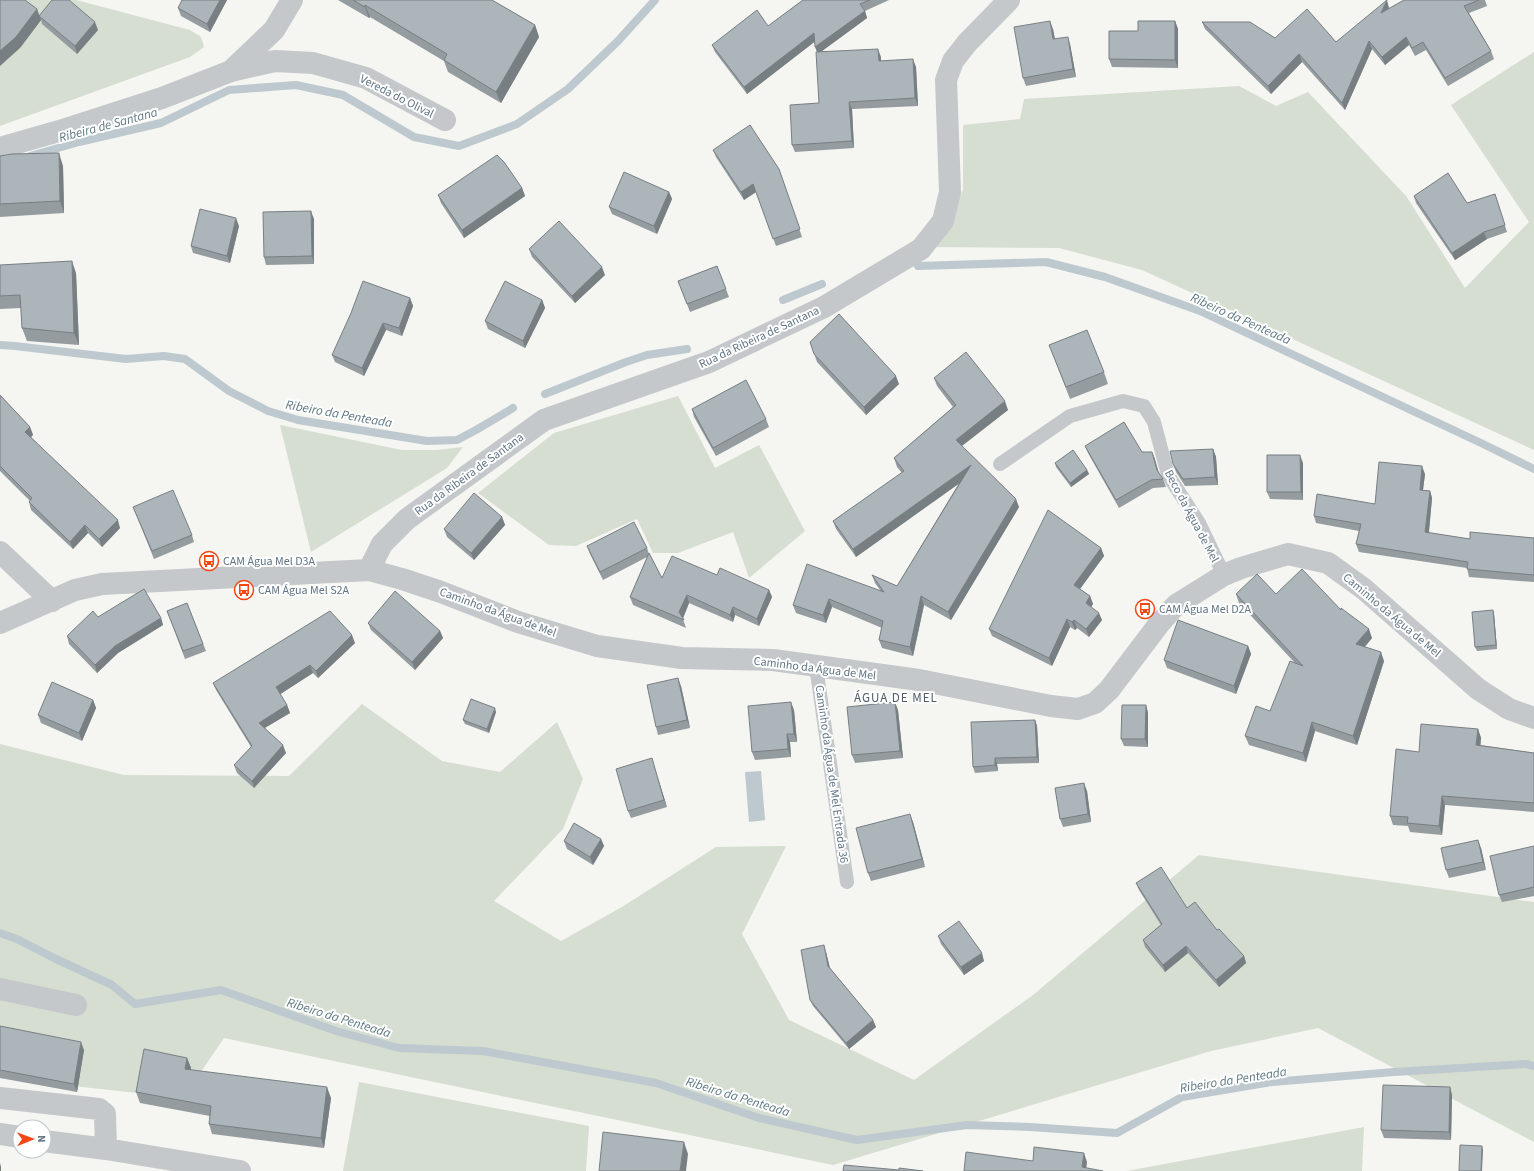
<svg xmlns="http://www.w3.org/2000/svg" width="1534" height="1171" font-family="'Source Sans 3',sans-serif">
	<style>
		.green { fill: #d6ddd1 }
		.water { fill: #bdc9ce }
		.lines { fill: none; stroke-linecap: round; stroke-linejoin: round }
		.stream { stroke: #bdc9ce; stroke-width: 8 }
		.lane { stroke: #c4c8cb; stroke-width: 14 }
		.street { stroke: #c4c8cb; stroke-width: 22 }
		.wall { fill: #949ca0 }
		.shaded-wall { fill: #787f82 }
		.building { fill: #acb5ba; stroke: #787f82 }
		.labels { text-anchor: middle; stroke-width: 4; stroke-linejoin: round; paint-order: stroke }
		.street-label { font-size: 12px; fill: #617585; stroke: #fff }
		.poi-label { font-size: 12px; fill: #617585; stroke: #fff; text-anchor: start }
		.water-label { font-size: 13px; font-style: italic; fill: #5d7882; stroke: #fff }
		.neighbourhood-label { font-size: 13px; letter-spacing: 1px; fill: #505e69; stroke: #fff }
	</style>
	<rect width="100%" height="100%" fill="#f5f5f1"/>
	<!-- green -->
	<path class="green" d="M0,0h76l114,30 11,7 3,10 -14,10 -190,69z
		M1534,52v398l-392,-180 -83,-22 -124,-1 28,-57v-65l57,-6 4,-20 215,-13 37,20 32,-14 98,104 59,92 64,-66 -78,-117z
		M678,396l37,72 44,-23 46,86 -56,47 -16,-46 -55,21h-25l-16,-34 -61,27 -27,-1 -71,-52 76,-60z
		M280,425l122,25h35l26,-3 -16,21 -136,84z
		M362,704l80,57 58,11 57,-50 26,57 -20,50 -69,72 67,40 61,-34 94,-60 70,-1 -44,88 47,86 125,60 119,-85 166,-140 335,47v240l-216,-114 -107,23 -378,114 -609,-127 -41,60 -183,-20v-334l124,31 165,1z
		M359,1082l230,44 -3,45h-243z
		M1364,1127l-2,44h-235z"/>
	<!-- water -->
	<path class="water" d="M761,771l4,49 -16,2 -4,-50z"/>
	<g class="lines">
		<!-- stream -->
		<path class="stream" d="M30,156l49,-14 82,-19 68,-33 67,-5 47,10 71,42 45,9 58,-22 51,-35 50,-48 37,-41
			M918,266l128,-4 59,15 95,34 281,132 53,26
			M783,300l39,-16
			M0,345l15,1 111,13 38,-3 21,3 44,32 39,20 30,9 129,21 30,-1 19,-10 37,-22
			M545,394l81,-32 21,-7 40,-6
			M0,933l17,6 37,19 58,27 23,19 86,-14 115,41 63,17 84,3 173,32 103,35 98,22 110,-15 63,2 87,6 65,-36 90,-15 122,-10 132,-8 8,2"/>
		<!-- lane -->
		<path class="lane" d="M1000,464l70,-48 53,-15 21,5 10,16 14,53 31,48 25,52
			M816,666l31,216"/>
		<!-- street -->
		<path class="street" d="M231,71l44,-10 38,2 53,15 79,42
			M0,148l66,-19 96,-31 69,-27 43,-41 18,-30
			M0,552l52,49
			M369,570l13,-26 25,-25 137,-99 165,-58 115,-55 97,-58 22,-28 7,-29 -4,-112 7,-19 14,-18 42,-43
			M0,623l75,-33 27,-6 267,-14 33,9 39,13 77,30 79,24 85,12 91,2 146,20 132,26 27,3 17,-6 14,-13 50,-66 17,-19 48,-30 17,-7 47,-14 40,9 36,26 114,100 31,20 25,9
			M0,989l76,16
			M0,1098l99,11 6,5 1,35
			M0,1134l20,3
			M44,1141l62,8 134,22"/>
	</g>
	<!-- wall -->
	<path class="wall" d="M227,0l-17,32 -29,-16 -3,-8z
		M338,0h154l43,25 4,12 -38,66 -53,-31 -4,-11 -74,-44 -1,1z
		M803,0h86l-24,11 2,7 -45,33 59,6v4l35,6 2,39 -66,3 2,39 -59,4 -3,-7 27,-42 -2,-51 -2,-11 -68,53 -32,-42 -3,-7 56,-19z
		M1404,0h81l2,6 -18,7 22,38 3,8 -46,27 -22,-36 -11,6 -6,-11 -24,20 -13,-16 -27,61 -43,-48 -31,32 -66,-65 -3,-7 73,16 61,4 53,-34v1z
		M37,9l2,7 59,14 -21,24 -35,-30 -1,-4 -21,28z
		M1175,21l3,8v39l-66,-1 -3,-8 29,-28z
		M1053,29l2,10 15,5 6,33 -50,9 -3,-8z
		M713,150l66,19 23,68 -26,9 -20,-54 -12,8 -28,-43z
		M0,156l63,10 1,47 -64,4z
		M522,188l3,8 -61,42 -23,-35 -3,-8z
		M669,192l3,7 -15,35 -45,-20 -3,-7z
		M1495,194l12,38 -20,7 -32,21 -39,-57 -2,-7 53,7z
		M314,219v45l-48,1 -2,-8z
		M239,226l-9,37 -37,-10 -2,-7z
		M529,249l76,26 -30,28 -43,-46z
		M0,265l76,8 3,72 -52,-4 -5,-13 -1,-20 -21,1z
		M717,266l12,31 -39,15 -12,-31z
		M410,298l3,8 -11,30 -16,-6 -22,46 -29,-14 -3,-7z
		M542,300l3,8 -20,40 -37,-19 -3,-8z
		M810,342l89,42 -33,31 -49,-53z
		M1049,345l55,27 4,12 -38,15z
		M934,378l74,32 -46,36 57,61 -68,113 -27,-15 -11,51 -31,-8 -3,-8 3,-12 -50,-21 -6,16 -30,-10 -3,-8 87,-15 -5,-7 -3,-8 25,11 62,-103 -103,74 -20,-28 -3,-8 69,-48 -5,-6 -3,-9 59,-51 -16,-21z
		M0,395l30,32 3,8 -2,2 89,91 -18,19 -14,-14 -15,16 -42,-39 -2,-8 1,-1 -30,-30z
		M692,409l74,10 3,8 -53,29 -22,-39z
		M1085,446l57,6h10l6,20 5,7 3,8 -13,1 -34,20 -31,-55z
		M1213,449l3,8 2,28 -33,1 -9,-14 -3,-8z
		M1055,463l32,7 2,4 -18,13 -15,-20z
		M1303,463v37l-33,-1 -3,-7z
		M1425,474l-2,16 7,1 2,7 -3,35 41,6 64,-1v44l-65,-5 -2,-9 -108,-16 -3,-8 3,-13 -43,-8 -2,-7 61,-12z
		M133,507l59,28 2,7 -40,17z
		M502,517l3,8 -31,35 -27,-23 -3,-8z
		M587,546l60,2 2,6 13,24 55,-3 52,15 3,7 -13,29 -24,-11 -2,7 -44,-19 -6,16 3,9 -53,-23 -3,-8 17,-40 -44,23 -13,-26z
		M1101,548l3,8 -24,33 10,7 3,8 -2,3 11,13 -13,17 -12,-9 -2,2 -5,-3 -18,39 -60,-30 -3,-7z
		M1236,594h40l65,16 31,28 -7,9 19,14 -27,84 -42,-14 -9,31 -57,-17 -4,-9 25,-25 25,-48 -56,-60z
		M187,603l19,48 -21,8 -18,-48z
		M1493,610l1,4 3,35 -20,2 -2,-4z
		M98,617l63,1 2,7 -45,28 -21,20 -28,-29 -2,-8z
		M368,623l72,8 3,7 -28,32 -44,-40z
		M355,643l-37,35 -5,-5 -33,21 7,11 3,8 -25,15 21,25 -32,35 -17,-15 -3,-8 17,-18 -35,-57 -3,-7z
		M1248,646l3,8 -15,40 -69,-26 -3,-8z
		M681,686l9,42 -32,7 -2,-8z
		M93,700l3,8 -14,33 -41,-18 -3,-8z
		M1146,705l2,8v34l-24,-1 -3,-7z
		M794,710l3,32h-7l1,15 -36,3 -3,-8z
		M898,710l5,48 -48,5 -3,-8z
		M496,712l-7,21 -24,-9 -2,-4z
		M1035,720l2,6 2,37 -42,1 1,7 -23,2 -2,-6z
		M1478,729l3,9 -1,7 54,8v59l-89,-7 -3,30 -32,-3 -2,-6 -15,-1 -3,-9 29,-64z
		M654,766l13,41 -36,11 -3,-7z
		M1087,791l4,31 -28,5 -3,-8z
		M913,822l12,45 -54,14 -3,-8z
		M601,839l3,7 -11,19 -26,-16 -3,-8z
		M1534,846v50l-32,6 -3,-7z
		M1481,848l5,22 -37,8 -3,-8z
		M1136,883l51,25 30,22 27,26 2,7 -27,24 -31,-34 -23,19 -20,-25 -2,-7 18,-15 -22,-35z
		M938,936l46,25 -20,14 -23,-31z
		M826,952l4,16 43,52 3,7 -27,22 -36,-43 -3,-6z
		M0,1026l84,24 -7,42 -77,-14z
		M187,1058l4,10v2l140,28 -7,50 -112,-14 -3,-10 1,-8 -70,-13 -4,-11z
		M1450,1087l2,8 -1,45 -67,-2 -3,-8z"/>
	<!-- shaded-wall -->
	<path class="shaded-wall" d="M220,0h7l-17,32 -3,-8z
		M1387,0l2,8 -5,13 -3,-8z
		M365,5l5,12 -1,1 -4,-11z
		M37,9l4,11 -21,28 -20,18v-15z
		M865,11l2,7 -49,36 -3,-7z
		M1050,21l3,8 3,17 -3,-7z
		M1175,21l3,8v39l-3,-8z
		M95,22l3,8 -21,24 -2,-8z
		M535,25l4,12 -38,66 -5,-11z
		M814,33l3,7 -70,54 -3,-7z
		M1068,37l2,7 6,33 -3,-8z
		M1406,37l3,8 -24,20 -3,-8z
		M1369,41l3,8 -27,61 -3,-7z
		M878,49l3,8v11l-2,-7z
		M1299,54l3,8 -31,32 -3,-8z
		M913,59l3,8 2,39 -3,-8z
		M849,102l3,7 2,39 -2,-7z
		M59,153l4,13 1,47 -4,-12z
		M753,184l3,8 -12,8 -3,-8z
		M522,188l3,8 -61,42 -2,-8z
		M669,192l3,7 -15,35 -3,-8z
		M311,211l3,8v45l-2,-8z
		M236,218l3,8 -9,37 -3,-7z
		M1484,232l3,7 -32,21 -3,-7z
		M72,261l4,12 3,72 -5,-12z
		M602,267l3,8 -30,28 -3,-7z
		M410,298l3,8 -11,30 -3,-8z
		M542,300l3,8 -20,40 -2,-7z
		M383,323l3,7 -22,46 -2,-8z
		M896,376l3,8 -33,31 -2,-8z
		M1005,401l3,9 -49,38 -3,-8z
		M30,427l3,8 -5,5 -3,-8z
		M1213,449l3,8 2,28 -3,-8z
		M1152,452l3,7 5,18 -3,-7z
		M1300,455l3,8v37l-2,-8z
		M971,465l3,8 -118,84 -3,-8z
		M1422,466l3,8 -3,23 -2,-7z
		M1087,470l2,4 -18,13 -1,-4z
		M1430,491l2,7 -4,42 -3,-8z
		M1016,499l3,8 -68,113 -3,-8z
		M502,517l3,8 -31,35 -3,-7z
		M118,520l2,8 -18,19 -3,-8z
		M85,525l3,8 -15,16 -3,-7z
		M1101,548l3,8 -27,37 -3,-8z
		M769,590l3,7 -13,29 -2,-7z
		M687,595l2,8 -7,17 -3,-8z
		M921,596l3,9 -11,51 -3,-9z
		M1090,596l3,8 -4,6 -3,-7z
		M829,599l3,8 -6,16 -3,-8z
		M733,607l2,8 -2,7 -3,-7z
		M1493,610l1,4 3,35 -1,-4z
		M1099,613l3,7 -13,17 -3,-8z
		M161,618l2,7 -45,28 -21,20 -2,-8 20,-19z
		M1067,619l3,8 -18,39 -3,-8z
		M1074,620l3,8 -2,2 -3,-8z
		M1369,629l3,9 -13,15 -3,-9z
		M440,631l3,7 -28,32 -3,-8z
		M352,635l3,8 -37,35 -2,-7z
		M1248,646l3,8 -15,40 -2,-8z
		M1381,652l3,9 -27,84 -4,-9z
		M310,665l3,8 -34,22 -3,-8z
		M678,678l3,8 9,42 -3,-8z
		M93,700l3,8 -14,33 -3,-8z
		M791,702l3,8 3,32 -3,-8z
		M895,702l3,8 5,48 -3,-7z
		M287,705l3,8 -29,17 -2,-7z
		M1146,705l2,8v34l-3,-8z
		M495,708l1,4 -7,21 -2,-4z
		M1035,720l2,6 2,37 -2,-6z
		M1312,722l3,9 -9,31 -3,-9z
		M1478,729l3,9 -1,16 -4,-9z
		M787,734l3,8 1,15 -3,-8z
		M283,745l3,8 -32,35 -2,-7z
		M652,758l2,8 13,41 -3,-7z
		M995,758l2,6 1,7 -3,-6z
		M1084,783l3,8 4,31 -3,-8z
		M1442,796l3,9 -3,30 -3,-9z
		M910,814l3,8 12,45 -3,-8z
		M601,839l3,7 -11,19 -3,-8z
		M1478,840l3,8 5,22 -3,-8z
		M824,945l2,7 5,21 -3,-7z
		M1186,946l2,7 -23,19 -2,-7z
		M982,953l2,8 -20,14 -3,-8z
		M1244,956l2,7 -27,24 -3,-7z
		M873,1020l3,7 -27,22 -3,-6z
		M81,1042l3,8 -7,42 -3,-8z
		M187,1058l4,10 -2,12 -4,-11z
		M327,1087l4,11 -7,50 -3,-10z
		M1450,1087l2,8 -1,45 -2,-8z
		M684,1142l4,12 -2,17h-6z
		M1482,1146l1,4 -1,21h-1z
		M1084,1153l3,9 -1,9 -4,-4z
		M0,1163l1,4v4h-1z"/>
	<!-- building -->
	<path class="building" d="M0,0h25l12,9 -21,28 -16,14z
		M52,0h17l26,22 -20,24 -36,-30z
		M182,0h38l-13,24 -29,-16z
		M353,0h139l43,25 -39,67 -52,-32 3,-6 -82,-49v2z
		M803,0h67l-10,4 5,7 -50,36 -1,-14 -70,54 -32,-42 45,-35 11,16z
		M1387,0l-6,13 23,-13h75l-15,6 27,45 -46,27 -22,-36 -11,6 -6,-11 -24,20 -13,-16 -27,62 -43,-49 -31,32 -66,-64h48l25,16 32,-29 29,33z
		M1050,21l3,18 15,-2 5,32 -50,9 -9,-51z
		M1138,21h37v39l-66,-1v-28h29z
		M878,49l1,12 34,-2 2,39 -66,4 3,39 -60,4 -2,-40 29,-2 -3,-51z
		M750,125l29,44 21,60 -27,10 -20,-55 -12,8 -28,-42z
		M59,153l1,48 -60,3v-48l12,-2z
		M497,155l7,7 18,26 -60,42 -24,-35z
		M624,172l45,20 -15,34 -45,-19z
		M1448,173l19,30 28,-9 10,31 -21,7 -32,21 -38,-57z
		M200,209l36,9 -9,38 -36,-10z
		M311,211l1,45 -48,1 -1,-45z
		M559,221l43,46 -30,29 -43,-47z
		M72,261l2,72 -52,-5 -2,-33 -20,1v-31z
		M717,266l9,23 -39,15 -9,-23z
		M363,281l47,17 -11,30 -16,-5 -21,45 -30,-13 19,-42z
		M505,281l37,19 -19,41 -38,-20z
		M839,314l57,62 -32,31 -50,-53 -4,-12z
		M1087,330l17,42 -38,15 -17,-42z
		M966,352l39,49 -49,39 60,59 -68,113 -27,-16 -11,51 -31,-7 4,-19 -54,-22 -6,16 -30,-10 14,-41 77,28 -12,-17 25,11 74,-121 -118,84 -20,-28 71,-50 -10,-13 62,-53 -22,-27z
		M746,380l20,39 -53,29 -21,-39z
		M0,395l30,32 -5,5 93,88 -19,19 -14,-14 -15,17 -41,-40 3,-4 -32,-32z
		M1124,422l18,30h10l5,18 6,9 -12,1 -35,20 -31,-54z
		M1213,449l2,28 -32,2 -10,-15 -3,-13z
		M1073,450l14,20 -17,13 -15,-20z
		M1267,455h33l1,37h-34z
		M1379,462l43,4 -2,24 10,1 -5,41 45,7v-7l64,6v37l-67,-6 1,-7 -112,-18 5,-20 -47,-8 3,-22 58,10z
		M173,490l19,45 -40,16 -19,-44z
		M474,493l28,24 -31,36 -27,-24z
		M1048,510l53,38 -27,37 16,11 -4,7 13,10 -13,16 -12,-9 -2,2 -5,-3 -18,39 -60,-29z
		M634,522l13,26 -47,24 -13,-26z
		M649,553l13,25 10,-22 45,19 3,-7 49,22 -12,29 -24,-12 -3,8 -43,-20 -8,17 5,8 -54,-23z
		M1302,569l39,41v-2l28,21 -13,15 25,8 -28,84 -41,-14 -9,31 -58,-17 11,-30 14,5 20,-50 13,5 -67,-72 21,-20 19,20z
		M144,589l17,29 -46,28 -20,19 -28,-29 26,-25 5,6z
		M395,591l45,40 -28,31 -44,-39z
		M187,603l16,41 -20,7 -16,-40z
		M1493,610l3,35 -21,2 -3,-35z
		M330,611l22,24 -36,36 -6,-6 -34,22 11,18 -28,18 24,22 -31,36 -18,-16 18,-19 -39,-63z
		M1178,620l70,26 -14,40 -70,-26z
		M678,678l9,42 -31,7 -9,-42z
		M52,682l41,18 -14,33 -41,-18z
		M471,699l24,9 -8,21 -24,-9z
		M791,702l3,32h-7l1,15 -36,3 -4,-46z
		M895,702l5,49 -48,4 -5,-48z
		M1122,705h24l-1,34h-24z
		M1035,720l2,37 -42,1v7l-22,2 -2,-45z
		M1421,724l57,5 -2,16 58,8v50l-92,-7 -3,30 -32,-3 1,-6 -18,-1 6,-67 23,3z
		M652,758l12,42 -36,11 -12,-42z
		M1084,783l4,31 -28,5 -5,-31z
		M910,814l12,45 -54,14 -12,-45z
		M574,823l27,16 -11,18 -26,-16z
		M1478,840l5,22 -37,8 -5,-22z
		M1534,846v41l-35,8 -9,-39z
		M1161,867l26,41 8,-6 22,28 2,-1 25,27 -28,24 -30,-34 -23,19 -20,-25 19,-16 -26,-41z
		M959,921l23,32 -21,14 -23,-31z
		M824,945l4,21 45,54 -27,23 -36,-43 -9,-50z
		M0,1026l81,16 -7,42 -74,-14z
		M144,1049l43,9 -2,11 142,18 -6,51 -112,-14 2,-18 -75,-14z
		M1383,1085l67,2 -1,45 -68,-2z
		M603,1132l81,10 -4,29h-81z
		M1460,1145l22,1 -1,25h-22z
		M1034,1147l50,6 -2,14 21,4h-139l2,-19 67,9z
		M844,1165l55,5v-2l24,3h-80z"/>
	<!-- icons -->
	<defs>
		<g id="bus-ring" transform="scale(1)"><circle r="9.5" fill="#fff" stroke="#f34613" stroke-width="1.5"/><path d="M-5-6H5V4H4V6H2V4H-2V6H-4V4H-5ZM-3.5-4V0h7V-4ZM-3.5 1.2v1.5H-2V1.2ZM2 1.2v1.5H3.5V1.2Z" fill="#f34613"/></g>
	</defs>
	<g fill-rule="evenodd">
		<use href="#bus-ring" x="209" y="561"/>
		<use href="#bus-ring" x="244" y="590"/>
		<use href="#bus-ring" x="1145" y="609"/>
	</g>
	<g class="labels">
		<!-- street labels -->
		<g class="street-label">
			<text transform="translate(397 96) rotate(27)" y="4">Vereda do Olival</text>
			<text transform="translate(759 337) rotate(-25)" y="4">Rua da Ribeira de Santana</text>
			<text transform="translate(469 474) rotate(-36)" y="4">Rua da Ribeira de Santana</text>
			<text transform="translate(1192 516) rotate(62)" y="4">Beco da Água de Mel</text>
			<text transform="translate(498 612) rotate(20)" y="4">Caminho da Água de Mel</text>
			<text transform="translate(1392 615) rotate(40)" y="4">Caminho da Água de Mel</text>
			<text transform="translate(815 668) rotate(7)" y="4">Caminho da Água de Mel</text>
			<text transform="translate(832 774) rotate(82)" y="4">Caminho da Água de Mel Entrada 36</text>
		</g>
		<!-- poi labels -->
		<g class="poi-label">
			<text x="223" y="565">CAM Água Mel D3A</text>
			<text x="258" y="594">CAM Água Mel S2A</text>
			<text x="1159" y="613">CAM Água Mel D2A</text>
		</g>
		<!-- water labels -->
		<g class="water-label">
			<text transform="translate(108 124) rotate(-15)" y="5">Ribeira de Santana</text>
			<text transform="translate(1241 318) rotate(24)" y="5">Ribeiro da Penteada</text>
			<text transform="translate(339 413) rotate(10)" y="5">Ribeiro da Penteada</text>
			<text transform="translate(339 1017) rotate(17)" y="5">Ribeiro da Penteada</text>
			<text transform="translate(1233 1079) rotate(-9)" y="5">Ribeiro da Penteada</text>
			<text transform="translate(738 1096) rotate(17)" y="5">Ribeiro da Penteada</text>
		</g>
		<!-- neighbourhood labels -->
		<g class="neighbourhood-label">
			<text x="896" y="702">ÁGUA DE MEL</text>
		</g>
	</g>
	<!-- north arrow -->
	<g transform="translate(32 1139) rotate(89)"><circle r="19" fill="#ffffff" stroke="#c0c8ce"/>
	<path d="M0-3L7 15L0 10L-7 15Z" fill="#f34613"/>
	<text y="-6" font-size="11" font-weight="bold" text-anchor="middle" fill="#617585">N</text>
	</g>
</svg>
